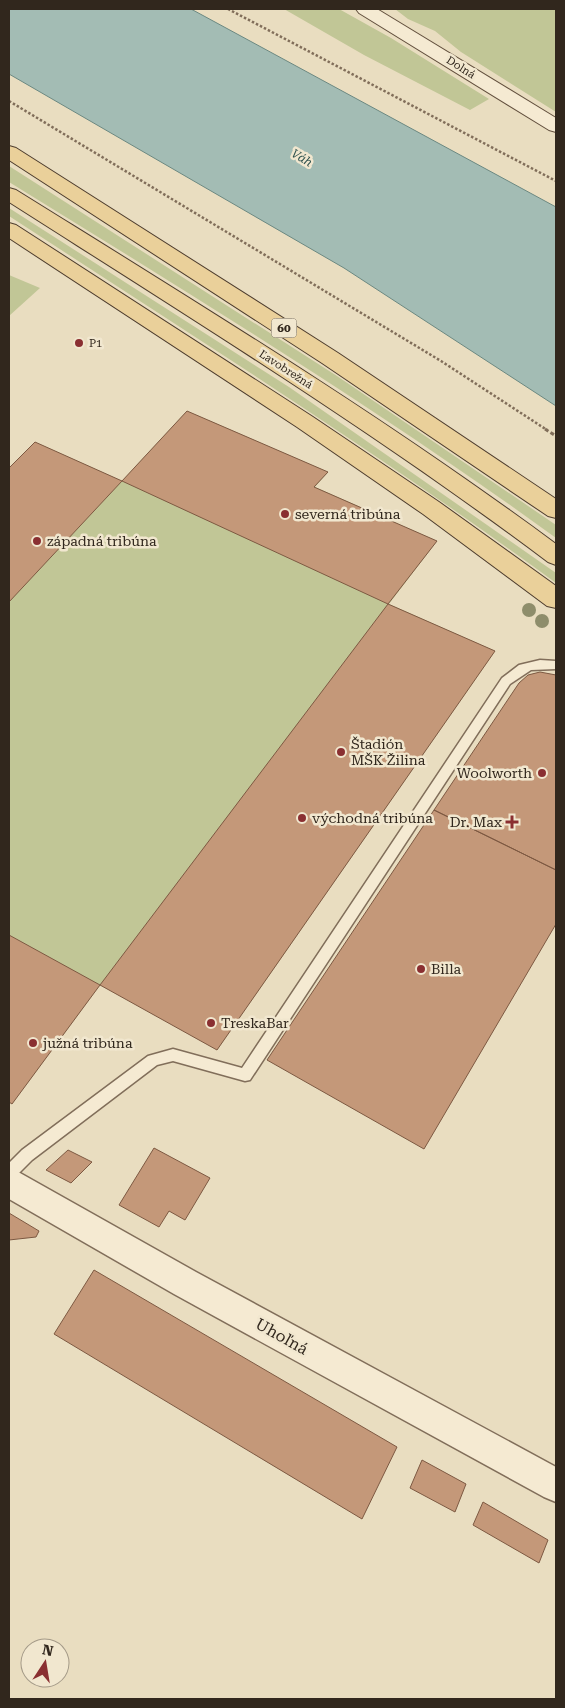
<svg xmlns="http://www.w3.org/2000/svg" width="565" height="1708" font-family="'Roboto Serif',serif">
	<style>
		.green { fill: #c1c696 }
		.water { fill: #a3bcb4; stroke: #6b8881 }
		.building { fill: #c49879; stroke: #7d5942 }
		.lines { fill: none; stroke-linecap: round; stroke-linejoin: round }
		.lane-casing { stroke: #816e5a; stroke-width: 3 }
		.street-casing { stroke: #816e5a; stroke-width: 3 }
		.secondary-casing { stroke: #624f3d; stroke-width: 2 }
		.primary-casing { stroke: #4e3d2e; stroke-width: 2 }
		.path-far1 { stroke: #816e5a; stroke-width: 2.5; stroke-dasharray: 2.5 2; stroke-linecap: butt }
		.path { stroke: #816e5a; stroke-width: 3; stroke-dasharray: 4 2.5; stroke-linecap: butt }
		.lane { fill: #f5ead2; fill-rule: evenodd }
		.street { fill: #f5ead2; fill-rule: evenodd }
		.secondary { fill: #f5ead2; fill-rule: evenodd }
		.primary { fill: #ead09a; fill-rule: evenodd }
		.tree { fill: #8e8d6b }
		.poi-dot { fill: #8a2f31; stroke: #f1e7cf; stroke-width: 2 }
		.labels { text-anchor: middle; stroke-width: 5; stroke-linejoin: round; paint-order: stroke }
		.far-street-label { font-size: 11px; fill: #31271d; stroke: #f1e7cf }
		.far-poi-label { font-size: 11px; fill: #31271d; stroke: #f1e7cf; text-anchor: start }
		.far-water-label { font-size: 12px; font-style: italic; fill: #2d504d; stroke: #f1e7cf }
		.shield { fill: #f1e7cf; stroke: #6b6152; stroke-width: 1 }
		.shield-label { font-size: 12px; font-weight: bold; fill: #31271d }
		.poi-label { font-size: 14px; fill: #31271d; stroke: #f1e7cf; text-anchor: start }
		.near-street-label { font-size: 16px; fill: #31271d; stroke: #f1e7cf }
	</style>
	<rect width="100%" height="100%" fill="#e9ddc0"/>
	<!-- green -->
	<path class="green" d="M284,9h55l52,29 98,61 -19,11 -106,-55z
		M395,9h161v103l-95,-60 -26,-21 -27,-12z
		M9,166l328,210 219,149v13c-176,-128 -362,-242 -547,-356z
		M9,208l280,179 267,186v10c-177,-130 -363,-247 -547,-367z
		M9,275l31,13 -31,28z
		M187,411l141,61 -13,15 122,54 -48,63 106,47 -278,399 -54,-33 -63,-32 -88,119 -3,-2v-634l26,-26 87,39z"/>
	<!-- water -->
	<path class="water" d="M9,9h182l365,198v199l-212,-138 -335,-194z"/>
	<!-- building -->
	<path class="building" d="M187,411l141,61 -14,15 123,54 -49,63 -266,-123z
		M35,442l87,39 -113,121v-134z
		M388,604l107,47 -278,399 -117,-65z
		M540,672l16,3v195l-122,-60 85,-127 9,-8z
		M434,810l122,60v54l-132,225 -157,-89z
		M9,935l91,50 -88,119 -3,-2z
		M154,1148l56,30 -25,42 -16,-9 -10,16 -40,-22z
		M68,1150l24,12 -21,21 -25,-13z
		M9,1213l30,18 -3,6 -27,3z
		M94,1270l303,177 -35,72 -308,-185z
		M422,1460l44,24 -11,28 -45,-24z
		M483,1502l65,38 -9,23 -66,-38z"/>
	<g class="lines">
		<!-- lane casing -->
		<g class="lane-casing">
			<path id="lane" d="M540,660l16,1v8l-25,1 -21,14 -260,396 -5,1 -72,-20 -16,4 -125,95 -18,18 -5,2v-17l13,-13 126,-94 25,-7 69,19 260,-390 17,-13z"/>
		</g>
		<!-- street casing -->
		<g class="street-casing">
			<path id="street" d="M9,1169l11,4 176,99 360,195v35l-12,-5 -370,-203 -165,-95z"/>
		</g>
		<!-- secondary casing -->
		<g class="secondary-casing">
			<path id="secondary" d="M356,9h21l179,109v14l-7,-2 -190,-117z"/>
		</g>
		<!-- primary casing -->
		<g class="primary-casing">
			<path id="primary" d="M9,146l7,2 322,205 218,146v19l-8,-2 -226,-153 -313,-203z
				M9,188l7,2c183,114 367,226 540,354v21l-8,-3c-173,-130 -357,-244 -539,-360z
				M9,223l7,2 297,192 126,85 117,84v22l-9,-2 -124,-92 -126,-87 -288,-189z"/>
		</g>
		<!-- path-far1 -->
		<path class="path-far1" d="M228,9l328,172
			M9,101l432,260 106,69"/>
		<!-- path -->
		<path class="path" d="M545,429l11,7"/>
		<!-- lane -->
		<use href="#lane" class="lane"/>
		<!-- street -->
		<use href="#street" class="street"/>
		<!-- secondary -->
		<use href="#secondary" class="secondary"/>
		<!-- primary -->
		<use href="#primary" class="primary"/>
	</g>
	<!-- trees -->
	<g class="tree">
		<circle cx="529" cy="610" r="7"/>
		<circle cx="542" cy="621" r="7"/>
	</g>
	<!-- markers -->
	<g class="poi-dot">
		<circle cx="79" cy="343" r="5"/>
		<circle cx="285" cy="514" r="5"/>
		<circle cx="37" cy="541" r="5"/>
		<circle cx="341" cy="752" r="5"/>
		<circle cx="542" cy="773" r="5"/>
		<circle cx="302" cy="818" r="5"/>
		<path d="M509.5 814.5h5v5h5v5h-5v5h-5v-5h-5v-5h5z"/>
		<circle cx="421" cy="969" r="5"/>
		<circle cx="211" cy="1023" r="5"/>
		<circle cx="33" cy="1043" r="5"/>
	</g>
	<g class="labels">
		<!-- far-street labels -->
		<g class="far-street-label">
			<text transform="translate(461 67) rotate(32)" y="4">Dolná</text>
			<text transform="translate(286 369) rotate(33)" y="4">Ľavobrežná</text>
		</g>
		<!-- far-poi labels -->
		<g class="far-poi-label">
			<text x="89" y="347">P1</text>
		</g>
		<!-- far-water labels -->
		<g class="far-water-label">
			<text transform="translate(302 158) rotate(31)" y="4">Váh</text>
		</g>
		<!-- shield labels -->
		<rect class="shield" x="271.5" y="318.5" width="25" height="19" rx="4"/>
		<g class="shield-label">
			<text x="284" y="332">60</text>
		</g>
		<!-- poi labels -->
		<g class="poi-label">
			<text x="295" y="519">severná tribúna</text>
			<text x="47" y="546">západná tribúna</text>
			<text x="351" y="749">Štadión<tspan x="351" dy="16">MŠK Žilina</tspan></text>
			<text x="532" y="778" text-anchor="end">Woolworth</text>
			<text x="312" y="823">východná tribúna</text>
			<text x="502" y="827" text-anchor="end">Dr. Max</text>
			<text x="431" y="974">Billa</text>
			<text x="221" y="1028">TreskaBar</text>
			<text x="43" y="1048">južná tribúna</text>
		</g>
		<!-- near-street labels -->
		<g class="near-street-label">
			<text transform="translate(282 1336) rotate(29)" y="6">Uhoľná</text>
		</g>
	</g>
	<!-- border -->
	<rect width="565" height="1708" fill="none" stroke="#31271d" stroke-width="20"/>
	<!-- north arrow -->
	<g transform="translate(45 1663) rotate(12)"><circle r="24" fill="#f1e7cf" stroke="#a49a88"/>
	<path d="M0-4L9 19L0 12L-9 19Z" fill="#8a2f31"/>
	<text y="-8" font-size="14" font-weight="bold" text-anchor="middle" fill="#31271d">N</text>
	</g>
</svg>
